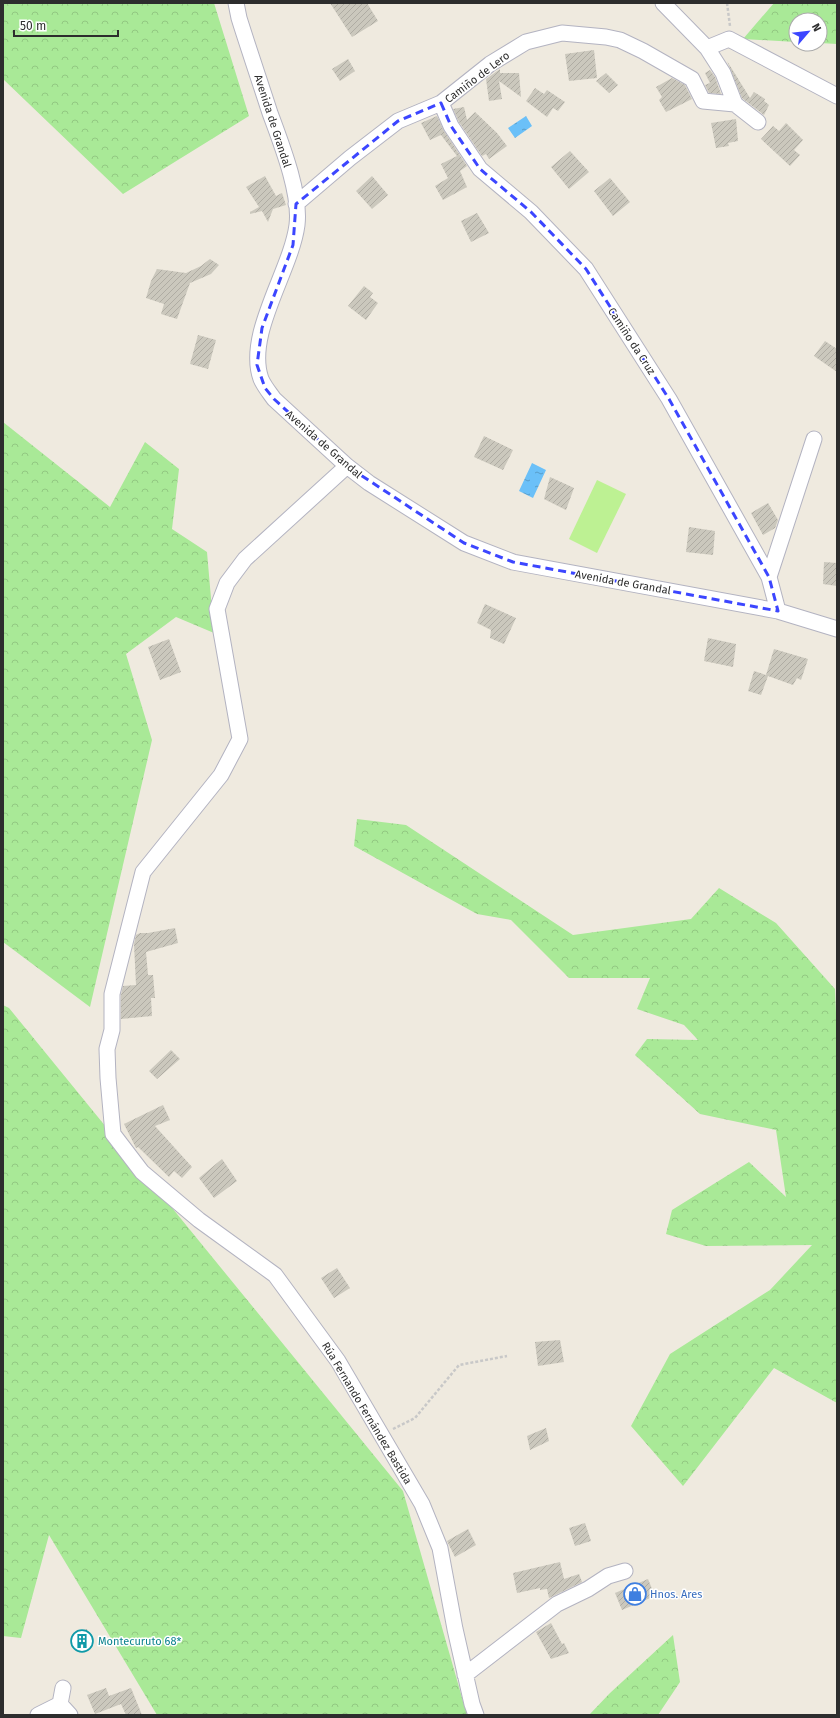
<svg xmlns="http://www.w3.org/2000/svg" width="840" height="1718" font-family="'Fira Sans',sans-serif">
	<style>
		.forest { fill: url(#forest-crowns) }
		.pitch { fill: #bdf193 }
		.water { fill: url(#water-ripples) }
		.building { fill: url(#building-hatch) }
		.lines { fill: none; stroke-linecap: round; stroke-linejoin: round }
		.minor-casing { stroke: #b3b3c1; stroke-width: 17 }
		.path { stroke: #c8c8c8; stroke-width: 2.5; stroke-dasharray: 3 2; stroke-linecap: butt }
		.minor { stroke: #fff; stroke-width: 15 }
		.marked { fill: none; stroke: #3c46ff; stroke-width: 3; stroke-dasharray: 8 5; stroke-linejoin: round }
		.labels { text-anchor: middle; stroke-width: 3; stroke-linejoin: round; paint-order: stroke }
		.street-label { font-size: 11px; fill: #2d2d2d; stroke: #fff }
		.shop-label { font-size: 11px; fill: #366cbe; stroke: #fff; text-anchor: start }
		.culture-label { font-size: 11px; fill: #0d838f; stroke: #fff; text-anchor: start }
	</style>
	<defs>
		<pattern id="forest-crowns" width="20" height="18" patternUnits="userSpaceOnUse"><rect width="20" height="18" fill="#a9e997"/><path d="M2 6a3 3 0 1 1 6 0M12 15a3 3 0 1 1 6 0" fill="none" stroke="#92c882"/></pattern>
		<pattern id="water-ripples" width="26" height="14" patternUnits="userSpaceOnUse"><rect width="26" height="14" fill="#6bc0f8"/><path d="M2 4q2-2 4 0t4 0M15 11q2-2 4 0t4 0" fill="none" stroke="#589cc9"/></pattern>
		<pattern id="building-hatch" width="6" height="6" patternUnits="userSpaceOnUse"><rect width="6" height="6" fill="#cbc8bd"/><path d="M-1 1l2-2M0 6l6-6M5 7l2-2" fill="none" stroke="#afaca3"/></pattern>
	</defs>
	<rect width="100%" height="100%" fill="#efeadf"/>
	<!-- forest -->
	<path class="forest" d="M3,3h211l35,113 -126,78 -120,-115z
		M774,3h63v41l-17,-1v-23h-24v22l-53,-3z
		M3,422l107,85 35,-65 34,27 -7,60 35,23 7,81 -38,-16 -50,37 26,86 -62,267 -87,-65z
		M357,819l49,6 167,110 118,-16 28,-31 57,35 59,66 2,47v367l-63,-35 -91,118 -52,-60 39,-72 100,-64 42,-45 -106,1 -40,-12 6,-24 77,-48 37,35 -10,-67 -76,-16 -65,-59 12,-16 51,1 -14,-15 -47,-16 13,-31h-81l-58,-58 -34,-6 -123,-68z
		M3,1005l6,3 394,483 64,224h-310l-108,-180 -28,103 -18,-2z
		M673,1635l7,47 -22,33h-69l21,-22z"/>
	<!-- pitch -->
	<path class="pitch" d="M597,480l29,14 -29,59 -28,-14z"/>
	<!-- water -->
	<path class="water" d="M526,116l6,10 -17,12 -7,-10z
		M532,463l14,7 -13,28 -14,-7z"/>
	<!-- building -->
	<path class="building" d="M330,3h37l11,18 -26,16z
		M594,50l3,28 -28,3 -4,-27z
		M348,59l7,12 -15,10 -8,-12z
		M727,61l23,37 4,-6 11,7 -1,2 5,4 -5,10 -22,-17z
		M500,69v4h19l2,24 -22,-16 3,18 -13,2 -3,-22z
		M710,70l5,7 6,17 -12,-1 -4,-8 5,-2 -5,-10z
		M606,73l12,12 -9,8 -13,-12z
		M672,78l13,7 7,14 -26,13 -7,-12 3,-3 -6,-10z
		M535,88l9,6 3,-4 18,12 -7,9 -5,-3 -6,9 -21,-16z
		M464,107l3,13 8,-8 22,21 10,13 -18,13 -3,-5 -4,2 -23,-34 -6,-13z
		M437,116l7,15 23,35 -7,5 7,16 -24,13 -8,-14 13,-8 -7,-14 16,-8 -16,-21 -11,5 -9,-17z
		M736,119l2,22 -10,2 1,3 -13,2 -5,-25z
		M786,123l17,17 -9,10 6,5 -10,11 -29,-27 12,-13 6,5z
		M570,151l19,21 -20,17 -18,-22z
		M265,176l11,20 6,-3 4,12 -13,4 -5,13 -6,-11 -12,3v-2l9,-5 -13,-20z
		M372,176l16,19 -16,14 -16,-18z
		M610,178l20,24 -17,14 -19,-25z
		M477,213l12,20 -18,9 -10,-21z
		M210,259l9,6 -8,9 -21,9 -13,36 -16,-5 3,-10 -18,-6 5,-17 6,-12 29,4 15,-7z
		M364,286l9,7 -3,4 8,6 -12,17 -18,-14z
		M198,335l18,5 -8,29 -18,-5z
		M825,341l12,8v23l-23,-16z
		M484,436l29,14 -10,20 -29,-13z
		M550,477l24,11 -8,22 -22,-11z
		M768,503l10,17 -3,8 -12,7 -12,-22z
		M689,527l26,4 -2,24 -27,-3z
		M824,562l13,1v23l-14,-2z
		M485,604l31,14 -12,26 -14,-6 1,-8 -14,-7z
		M708,638l28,6 -3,23 -29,-6z
		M169,639l12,33 -21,8 -12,-33z
		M774,649l34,10 -7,21 -4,-2 -4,7 -25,-9 -7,19 -13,-4 6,-20 12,4z
		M175,928l3,15 -32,9 2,23h5l2,23h-4l1,18 -31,3v-24l2,-9 13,-1 -2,-41 2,-9 4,-2h8z
		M171,1050l9,9 -23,20 -8,-8z
		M163,1105l7,15 -15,6 37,41 -10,11 -8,-7 -5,6 -31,-30 -2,1 -12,-24z
		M222,1159l15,22 -23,17 -15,-20z
		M337,1268l13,20 -16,10 -13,-20z
		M560,1340l4,22 -26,4 -3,-24z
		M546,1428l3,13 -19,9 -3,-14z
		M585,1523l6,18 -16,5 -6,-18z
		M468,1529l8,16 -21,12 -8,-16z
		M560,1562l4,17 15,-5 3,8 -33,16 -2,-9 -7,1v-2l-23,5 -4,-20z
		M648,1579l7,17 -33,14 -7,-17z
		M551,1623l11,21 2,-1 5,10 -18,6 -15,-27z
		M87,1629l4,20 -14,3 -4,-19z
		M106,1688l3,8 22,-8 11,27h-16l-5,-11 -26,10 -8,-19z"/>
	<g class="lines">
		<!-- minor casing -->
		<g class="minor-casing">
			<path id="minor" d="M236,3l3,15c10,32 21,64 31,95 11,30 31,80 27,112 -6,46 -52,109 -36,154 3,7 8,13 13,20l73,67 22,17 95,60 49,19 265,49 59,18
				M663,3l44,45
				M441,103l10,23 29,43 51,43 55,57 83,130 100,178 9,34
				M758,122l-23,-18 -12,-31 -16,-25 22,-9 108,57
				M296,204l54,-46 48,-37 43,-18 49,-39 36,-22 36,-9 44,4 14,3 23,11 49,28 11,22 32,3
				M347,466l-102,93 -18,24 -10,26 23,130 -19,36 -78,97 -31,122v36l-5,19 1,29 5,56 29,38 57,48 76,55 63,86 84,143 18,44 15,81 17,75 4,11
				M769,577l45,-138
				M465,1675l92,-71 31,-15 20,-13 17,-5
				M60,1704l10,11
				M38,1715l22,-11 3,-16"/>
		</g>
		<!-- path -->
		<path class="path" d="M727,3l3,23
			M393,1429l22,-11 44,-53 48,-9"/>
		<!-- minor -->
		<use href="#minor" class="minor"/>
	</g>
	<!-- marked area -->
	<path class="marked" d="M441,103l10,23 29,43 51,43 55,57 83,130 100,178 9,34 -265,-49 -49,-19 -117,-77 -73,-67 -9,-11 -8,-23 5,-37 31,-83 3,-41 102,-83z"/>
	<!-- icons -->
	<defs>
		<g id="shop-ring" transform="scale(1.15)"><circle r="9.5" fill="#fff" stroke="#3f7fe0" stroke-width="1.5"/><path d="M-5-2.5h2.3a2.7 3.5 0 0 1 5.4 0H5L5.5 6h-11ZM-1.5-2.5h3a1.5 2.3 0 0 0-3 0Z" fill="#3f7fe0"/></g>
		<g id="building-ring" transform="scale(1.15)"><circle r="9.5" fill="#fff" stroke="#0f9aa8" stroke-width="1.5"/><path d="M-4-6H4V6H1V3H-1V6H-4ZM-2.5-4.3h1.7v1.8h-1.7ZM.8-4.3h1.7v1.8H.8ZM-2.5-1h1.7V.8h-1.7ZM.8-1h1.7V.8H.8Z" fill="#0f9aa8"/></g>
	</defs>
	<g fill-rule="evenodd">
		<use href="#shop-ring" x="635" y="1594"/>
		<use href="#building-ring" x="82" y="1641"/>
	</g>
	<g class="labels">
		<!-- street labels -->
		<g class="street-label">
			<text transform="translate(477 77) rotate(-37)" y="4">Camiño de Lero</text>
			<text transform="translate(273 121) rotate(72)" y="4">Avenida de Grandal</text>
			<text transform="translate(632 341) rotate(57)" y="4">Camiño da Cruz</text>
			<text transform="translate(324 444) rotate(41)" y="4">Avenida de Grandal</text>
			<text transform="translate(623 582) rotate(10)" y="4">Avenida de Grandal</text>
			<text transform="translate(367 1413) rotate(59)" y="4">Rúa Fernando Fernández Bastida</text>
		</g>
		<!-- shop labels -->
		<g class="shop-label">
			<text x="650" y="1598">Hnos. Ares</text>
		</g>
		<!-- culture labels -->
		<g class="culture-label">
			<text x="98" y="1645">Montecuruto 68*</text>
		</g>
	</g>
	<!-- border -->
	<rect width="840" height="1718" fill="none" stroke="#2d2d2d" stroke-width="8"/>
	<!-- north arrow -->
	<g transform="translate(808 32) rotate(62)"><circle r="19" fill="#ffffff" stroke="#ababab"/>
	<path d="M0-3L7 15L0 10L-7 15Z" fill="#3c46ff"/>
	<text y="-6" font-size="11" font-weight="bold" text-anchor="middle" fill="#2d2d2d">N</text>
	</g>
	<!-- scale -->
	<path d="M14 30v6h104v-6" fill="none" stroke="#2d2d2d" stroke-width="2"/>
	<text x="20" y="30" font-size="12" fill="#2d2d2d" stroke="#ffffff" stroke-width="3" paint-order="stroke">50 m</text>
</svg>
